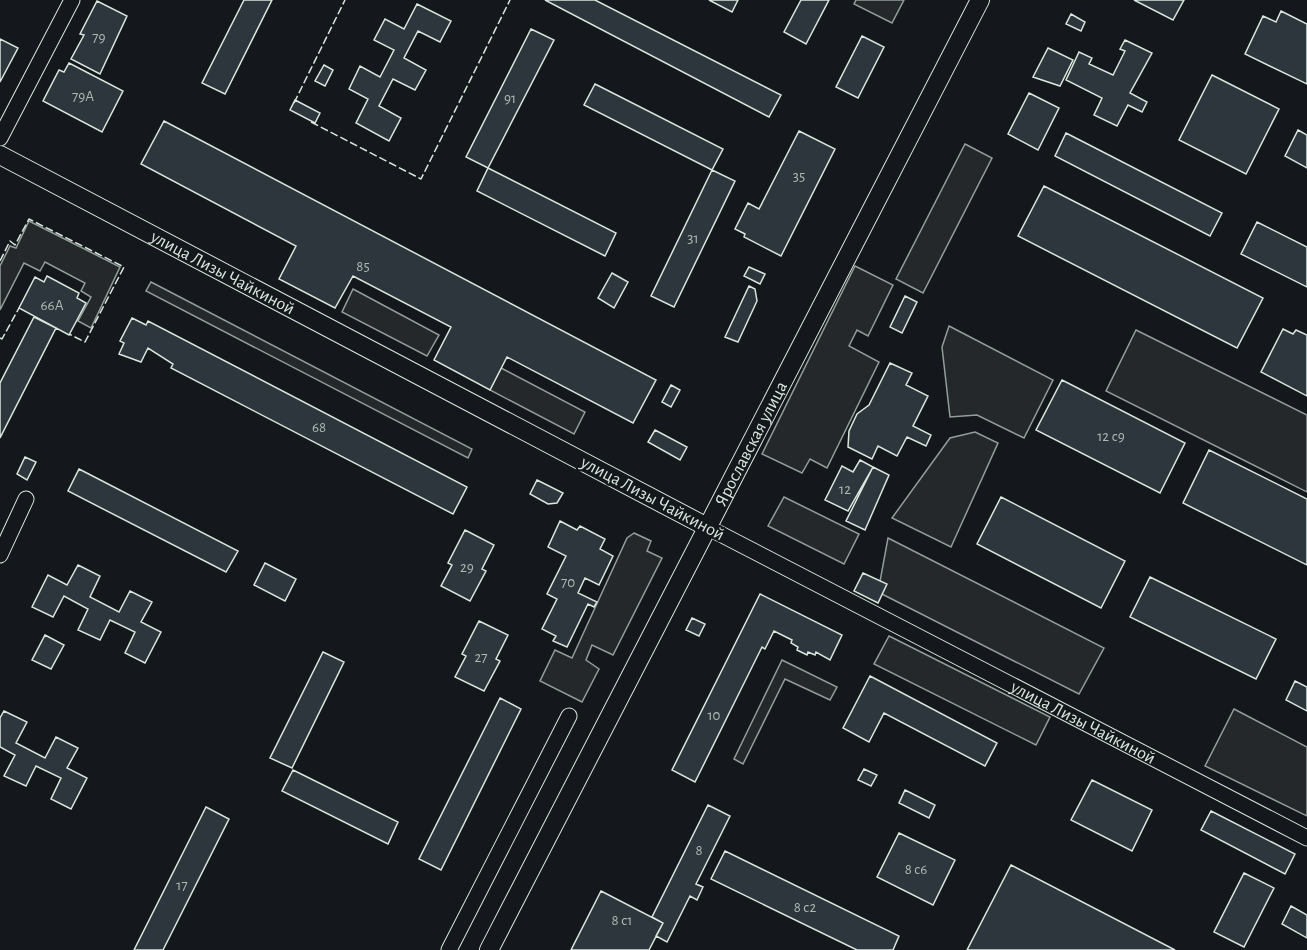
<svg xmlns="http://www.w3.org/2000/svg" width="1307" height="950" font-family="'Alegreya Sans',sans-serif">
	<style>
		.parking { fill: #24282b; stroke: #939e99; stroke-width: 1.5 }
		.building { fill: #2c363c; stroke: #d8e6dc; stroke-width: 1.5 }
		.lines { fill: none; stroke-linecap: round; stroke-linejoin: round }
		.minor-casing { stroke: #d8e6dc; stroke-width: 17 }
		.major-casing { stroke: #d8e6dc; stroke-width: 20 }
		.minor { stroke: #14181c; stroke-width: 15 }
		.major { stroke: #14181c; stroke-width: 18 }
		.fence { stroke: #d8e6dc; stroke-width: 1.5; stroke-dasharray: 8 3; stroke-linecap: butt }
		.labels { text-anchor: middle; stroke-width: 4.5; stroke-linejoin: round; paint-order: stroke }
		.number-label { font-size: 15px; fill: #adbab4 }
		.street-label { font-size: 18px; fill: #d8e6dc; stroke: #14181c }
	</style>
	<rect width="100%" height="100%" fill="#14181c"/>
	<!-- parking -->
	<path class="parking" d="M856,0h48l-12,23 -38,-19z
		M965,144l27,14 -69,135 -27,-14z
		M29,221l91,46 -29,61 -13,-7 13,-24 -10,-6 4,-8 -40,-21 -5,9 -16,-8 -24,47v-44l10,-20 6,2z
		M855,266l38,19 -25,51 -11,-6 -8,16 30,16 -52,106 -17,-9 -8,14 -40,-19z
		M151,282l321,167 -4,9 -322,-167z
		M353,289l86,46 -12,21 -85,-44z
		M949,326l104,54 -29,58 -47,-23 -27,2 -8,-70z
		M1136,330l171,85v77l-201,-101z
		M501,368l84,44 -11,22 -84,-44z
		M975,432l23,11 -47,104 -59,-29 58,-80z
		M784,497l75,37 -15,30 -76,-38z
		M634,533l17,8 -4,10 15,7 -49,97 -21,-10 -6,15 13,9 -17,33 -42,-21 15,-31 17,8 55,-120z
		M888,538l216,110 -25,46 -201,-102z
		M889,636l161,81 -14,28 -162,-81z
		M782,660l55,27 -7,13 -45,-21 -42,85 -9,-5z
		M1234,709l73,38v69l-102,-50z"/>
	<!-- building -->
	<path class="building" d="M244,0h28l-47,94 -23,-11z
		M545,0h50l186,95 -12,22z
		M709,0h29l-6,12z
		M801,0h28l-23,44 -22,-12z
		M1134,0h50l-11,20z
		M97,1l30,15 -27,58 -29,-15 13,-24 -4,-1z
		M417,4l34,17 -11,21 -22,-11 -14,27 22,12 -11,20 -22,-11 -14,27 22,12 -12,23 -33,-18 12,-24 -19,-10 11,-23 20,11 14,-27 -20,-10 11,-21 19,10z
		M1281,11l26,13v60l-62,-30 18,-38 13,6z
		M1071,14l14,8 -4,9 -15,-7z
		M531,29l23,11 -66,128 -22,-11z
		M862,36l22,11 -26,51 -22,-11z
		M0,39l18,9 -18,34z
		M1125,40l27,13 -22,40 17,9 -5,10 -14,-7 -11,21 -23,-11 8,-17 -36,-18 13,-28 13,6 -3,6 24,11 12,-24 -5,-2z
		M1048,48l25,12 -13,26 -27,-9z
		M69,63l54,28 -21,41 -59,-31 16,-31 5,2z
		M324,65l9,5 -8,16 -10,-5z
		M1212,75l67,34 -33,65 -67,-34z
		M595,84l128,65 -11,21 -128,-65z
		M1029,93l30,15 -21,42 -30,-16z
		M295,100l25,13 -5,10 -25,-13z
		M164,121l492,259 -23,43 -126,-66 -17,33 -56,-30 17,-33 -98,-51 -18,32 -56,-29 17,-33 -155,-82z
		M1298,130l9,5v33l-22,-12z
		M799,131l36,18 -54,107 -37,-19 1,-3 -10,-5 13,-26 11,6z
		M1066,133l156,80 -12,23 -155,-80z
		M488,168l128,65 -11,23 -128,-65z
		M712,170l23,11 -61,126 -23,-11z
		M1044,186l219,112 -26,50 -219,-112z
		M1257,222l50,25v40l-66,-33z
		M749,267l16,7 -5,10 -16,-8z
		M612,273l16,9 -14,26 -16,-10z
		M47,276l32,17 -2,5 9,5 -17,32 -50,-27 16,-31 9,5z
		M749,286l6,3 2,12 -19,41 -13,-5z
		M905,296l12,6 -15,31 -12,-6z
		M34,317l22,11 -56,110v-55z
		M132,318l14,7 2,-4 319,166 -14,27 -282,-146 2,-4 -25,-16 -7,14 -22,-8 5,-11 -4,-2z
		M1283,329l10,5 3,-4 11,5v61l-46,-24z
		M890,363l22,10 -6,12 22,11 -15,30 18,9 -5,11 -19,-9 -10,19 -19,-10 -6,13 -24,-12 1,-16 8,-17 12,-9z
		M1062,380l123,63 -25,50 -124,-63z
		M671,385l9,5 -9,17 -9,-5z
		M655,430l32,17 -7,13 -32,-18z
		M1209,450l98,49v66l-124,-62z
		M25,457l11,5 -9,18 -10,-6z
		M860,460l13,7 -25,44 -23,-11 17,-34 11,6z
		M873,467l16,8 -24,55 -19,-9z
		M79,469l159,82 -12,21 -158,-81z
		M537,480l26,13 -6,10 -9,1 -18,-10z
		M1001,497l124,64 -24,47 -124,-64z
		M560,521l17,9 3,-4 25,13 -5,10 13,7 -14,29 -14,-7 -7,15 19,9 -3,5 -6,-3 -21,43 -14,-6 3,-5 -14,-7 15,-30 -10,-5 19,-38 -18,-9z
		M465,530l29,15 -12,24 4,2 -16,30 -29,-15 11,-21 -4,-2z
		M265,563l31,16 -11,22 -31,-16z
		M78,565l22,11 -10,21 29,15 11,-21 22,11 -11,20 20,10 -16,31 -20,-10 10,-21 -25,-12 -10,20 -22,-10 10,-21 -24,-13 -11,21 -21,-10 16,-32 19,10z
		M863,573l24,11 -9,19 -24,-12z
		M1150,577l126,62 -20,40 -126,-62z
		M760,594l82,41 -12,25 -14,-8 -1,3 -7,-3 -1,3 -10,-5 1,-3 -7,-4 1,-3 -18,-9 -9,18 -3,-2 -67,135 -23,-12z
		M692,618l13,6 -6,12 -13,-6z
		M479,621l29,14 -12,24 4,2 -16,30 -29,-14 11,-21 -4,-2z
		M45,635l19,10 -13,24 -19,-9z
		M323,652l21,10 -52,106 -22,-10z
		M870,676l127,67 -12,23 -101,-53 -15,29 -26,-14z
		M1295,681l12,6v24l-21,-11z
		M500,698l21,11 -80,161 -22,-11z
		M4,711l23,11 -11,21 29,15 11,-21 22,11 -11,20 20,10 -16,31 -20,-10 10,-21 -25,-12 -10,20 -22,-10 11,-21 -15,-8v-29z
		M864,769l13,6 -6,11 -13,-6z
		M293,770l105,52 -10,22 -106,-53z
		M1092,780l60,30 -20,41 -61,-31z
		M905,790l30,15 -6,13 -30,-15z
		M708,805l22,11 -34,68 7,3 -6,13 -7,-4 -23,46 -11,-6 7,-13 -11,-6z
		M206,807l23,12 -66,131h-29z
		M1211,811l84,43 -10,20 -84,-44z
		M899,833l56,27 -22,45 -56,-28z
		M725,851l174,85 -6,14h-36l-146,-71z
		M1011,865l164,85h-208z
		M1244,873l30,15 -30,59 -30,-15z
		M601,891l62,32 -14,27h-78z
		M1291,906l16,9v23l-25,-14z"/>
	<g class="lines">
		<!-- minor casing -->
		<g class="minor-casing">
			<g id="minor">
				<path d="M0,138l72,-138"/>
				<path id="s1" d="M707,527l600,311"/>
				<path d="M0,555l26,-56"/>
				<path d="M449,950l120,-234"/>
			</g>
		</g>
		<!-- major casing -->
		<g class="major-casing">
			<g id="major">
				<path id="s2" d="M0,155l707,372"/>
				<path id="s3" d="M489,950l491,-950"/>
			</g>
		</g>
		<!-- minor -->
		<use href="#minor" class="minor"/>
		<!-- major -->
		<use href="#major" class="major"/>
		<!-- fence -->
		<path class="fence" d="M294,103l51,-103
			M311,122l110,57 89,-179
			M0,261l10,-20 5,4 14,-26 95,48 -39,75 -16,-8
			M0,338l2,1 17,-31"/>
	</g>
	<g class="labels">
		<!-- number labels -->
		<g class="number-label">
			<text x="99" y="42">79</text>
			<text x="83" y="101">79А</text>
			<text x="510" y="103">91</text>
			<text x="799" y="181">35</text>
			<text x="693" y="243">31</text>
			<text x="363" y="271">85</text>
			<text x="52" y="310">66А</text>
			<text x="319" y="432">68</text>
			<text x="1111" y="441">12 с9</text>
			<text x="845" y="494">12</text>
			<text x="467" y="572">29</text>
			<text x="568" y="587">70</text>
			<text x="481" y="662">27</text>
			<text x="714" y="720">10</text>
			<text x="699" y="855">8</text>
			<text x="916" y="874">8 с6</text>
			<text x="182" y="890">17</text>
			<text x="805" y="912">8 с2</text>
			<text x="622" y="925">8 с1</text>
		</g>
		<!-- street labels -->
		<g class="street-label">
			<text dy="6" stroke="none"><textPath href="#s2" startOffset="252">улица Лизы Чайкиной</textPath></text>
			<text dy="6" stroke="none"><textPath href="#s3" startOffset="570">Ярославская улица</textPath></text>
			<text transform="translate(653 498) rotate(28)" y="6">улица Лизы Чайкиной</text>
			<text dy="6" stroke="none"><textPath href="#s1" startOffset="424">улица Лизы Чайкиной</textPath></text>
		</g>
	</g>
</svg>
